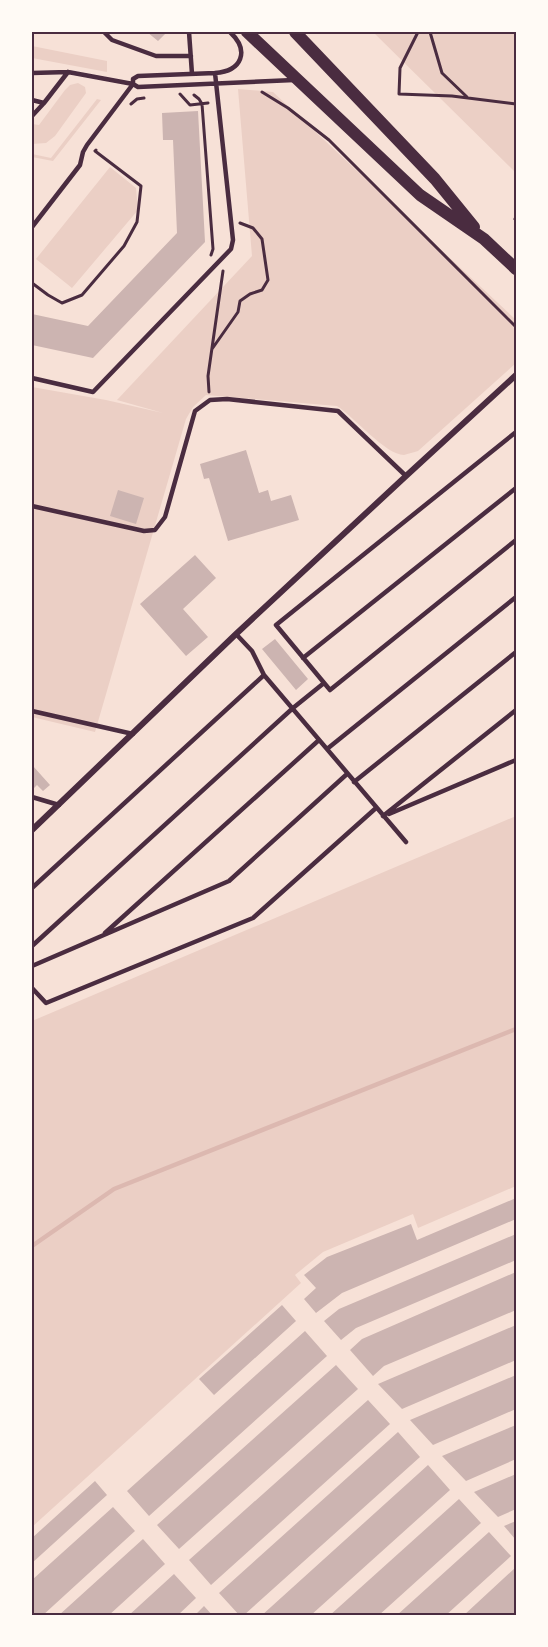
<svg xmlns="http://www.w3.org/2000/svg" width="548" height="1647" font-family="'Noto Serif',serif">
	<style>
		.green { fill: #ebcfc5 }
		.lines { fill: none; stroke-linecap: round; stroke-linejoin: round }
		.stream { stroke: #dcb8b0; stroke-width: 4.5 }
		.building { fill: #ccb4b1 }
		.path { stroke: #4a2c40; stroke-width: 3 }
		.service { stroke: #4a2c40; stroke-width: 4.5 }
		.minor { stroke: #4a2c40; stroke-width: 6 }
		.secondary { stroke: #4a2c40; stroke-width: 12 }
		.neatline { fill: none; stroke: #4a2c40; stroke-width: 2 }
	</style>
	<rect width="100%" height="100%" fill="#f7e1d7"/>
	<!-- green -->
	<path class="green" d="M373,32h143v141z
		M32,46l75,15v11l-75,-14z
		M78,83l7,4 1,6 -31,43 -9,7 -14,1v-20l7,1 26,-35 5,-5z
		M238,89l35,3 243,228v43l-98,88c-4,1 -10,3 -14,4 -18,0 -50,-38 -67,-49l-131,-11 -13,12 -7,12 -91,313 -63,-15v-330l74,13 57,13 -46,-13 135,-144z
		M97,99l4,1 -48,61 -21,-4v-3l19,4z
		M110,167l26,21 2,22 -66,78 -36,-29z
		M516,816v370l-98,42 -5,-14 -90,38 -28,23 6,8 -269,244v-506z"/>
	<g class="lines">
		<!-- stream -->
		<path class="stream" d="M32,1246l82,-57 402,-160"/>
	</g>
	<!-- building -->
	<path class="building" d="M147,32h20l-9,9z
		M198,111l7,131 -112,116 -61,-13v-31l56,12 89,-93 -4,-93h-10l-1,-27z
		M246,450l13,43 9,-3 3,11 20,-6 8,25 -71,21 -19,-63 -5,1 -4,-15z
		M118,490l26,8 -8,26 -26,-8z
		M195,555l21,23 -33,31 25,28 -22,19 -46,-52z
		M275,639l33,40 -12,11 -34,-41z
		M33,766l17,19 -7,6 -6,-6 -5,5v-23z
		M516,1198v21l-174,74 -26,20 -12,-14 12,-11 -12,-13 23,-18 84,-33 6,16z
		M516,1234v26l-160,68 -15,12 -17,-19 15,-12z
		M516,1272v38l-132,56 -11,10 -23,-26 12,-11z
		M282,1305l14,16 -82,74 -15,-16z
		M516,1325v35l-114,49 -24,-25z
		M305,1331l22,25 -178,160 -22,-25z
		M336,1365l22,24 -179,160 -22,-24z
		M516,1375v34l-83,36 -23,-25z
		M368,1400l22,24 -179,161 -22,-25z
		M516,1425v34l-50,22 -24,-25z
		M398,1432l22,25 -177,159h-3l-21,-23z
		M428,1465l22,25 -140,126h-49z
		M516,1474v35l-18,8 -24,-25z
		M95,1481l12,14 -75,68v-25z
		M459,1499l22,24 -103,93h-49z
		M113,1507l22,24 -93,85h-10v-36z
		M516,1521v19l-12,-14z
		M489,1532l22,24 -66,60h-49z
		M143,1539l22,25 -57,52h-50z
		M516,1567v44l-4,5h-49z
		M174,1574l22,24 -19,18h-49z
		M204,1606l9,10h-19z"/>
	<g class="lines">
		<!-- path -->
		<path class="path" d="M418,32l-18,36 -1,26 53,2 64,8
			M430,32l12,41 25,24
			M262,92l26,16 41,32 187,187
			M180,94l10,11 18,-2
			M194,95l5,4 3,5 11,145 -2,6
			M131,104l6,-5 7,-1
			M515,219l1,-2
			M32,283l16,12 14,8 20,-8 42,-49 13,-24 4,-36 -46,-35 1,-1
			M212,349l26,-37 2,-11 10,-7 12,-4 6,-10 -6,-41 -9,-11 -13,-5
			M209,392l-1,-16 15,-105"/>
		<!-- service -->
		<path class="service" d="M104,32l8,8 44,16h35
			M189,32l3,42
			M230,32c20,19 12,39 -15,41l-77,3 -5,3v5l5,3 156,-7
			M32,73l36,-1 65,12 -46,61 -4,7 -3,13 -48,62
			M32,100l12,3 24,-31
			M32,116l12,-13
			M32,378l61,14 138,-143 2,-9 -18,-167
			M516,432l-240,193 54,65 186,-150
			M32,506l112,25 11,-1 10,-13 30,-106 15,-11 17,-1 111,12 68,65
			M236,634l16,17 12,24 142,167
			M303,658l213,-170
			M32,711l101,23
			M327,749l189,-152
			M354,782l162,-130
			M32,797l27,8
			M389,814l127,-54
			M383,816l133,-106
			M32,888l232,-213
			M105,933l214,-193
			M32,946l261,-238 31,-25
			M32,966l197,-85 118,-107
			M32,988l14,15 207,-85 123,-110"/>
		<!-- minor -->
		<path class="minor" d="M32,830l204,-196 170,-158 110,-101"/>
		<!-- secondary -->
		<path class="secondary" d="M247,32l173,163 64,44 32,30
			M295,32l140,147 39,48"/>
	</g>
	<!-- border -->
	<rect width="548" height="1647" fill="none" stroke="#fffaf5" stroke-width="66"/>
	<rect x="33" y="33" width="482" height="1581" class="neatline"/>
</svg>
